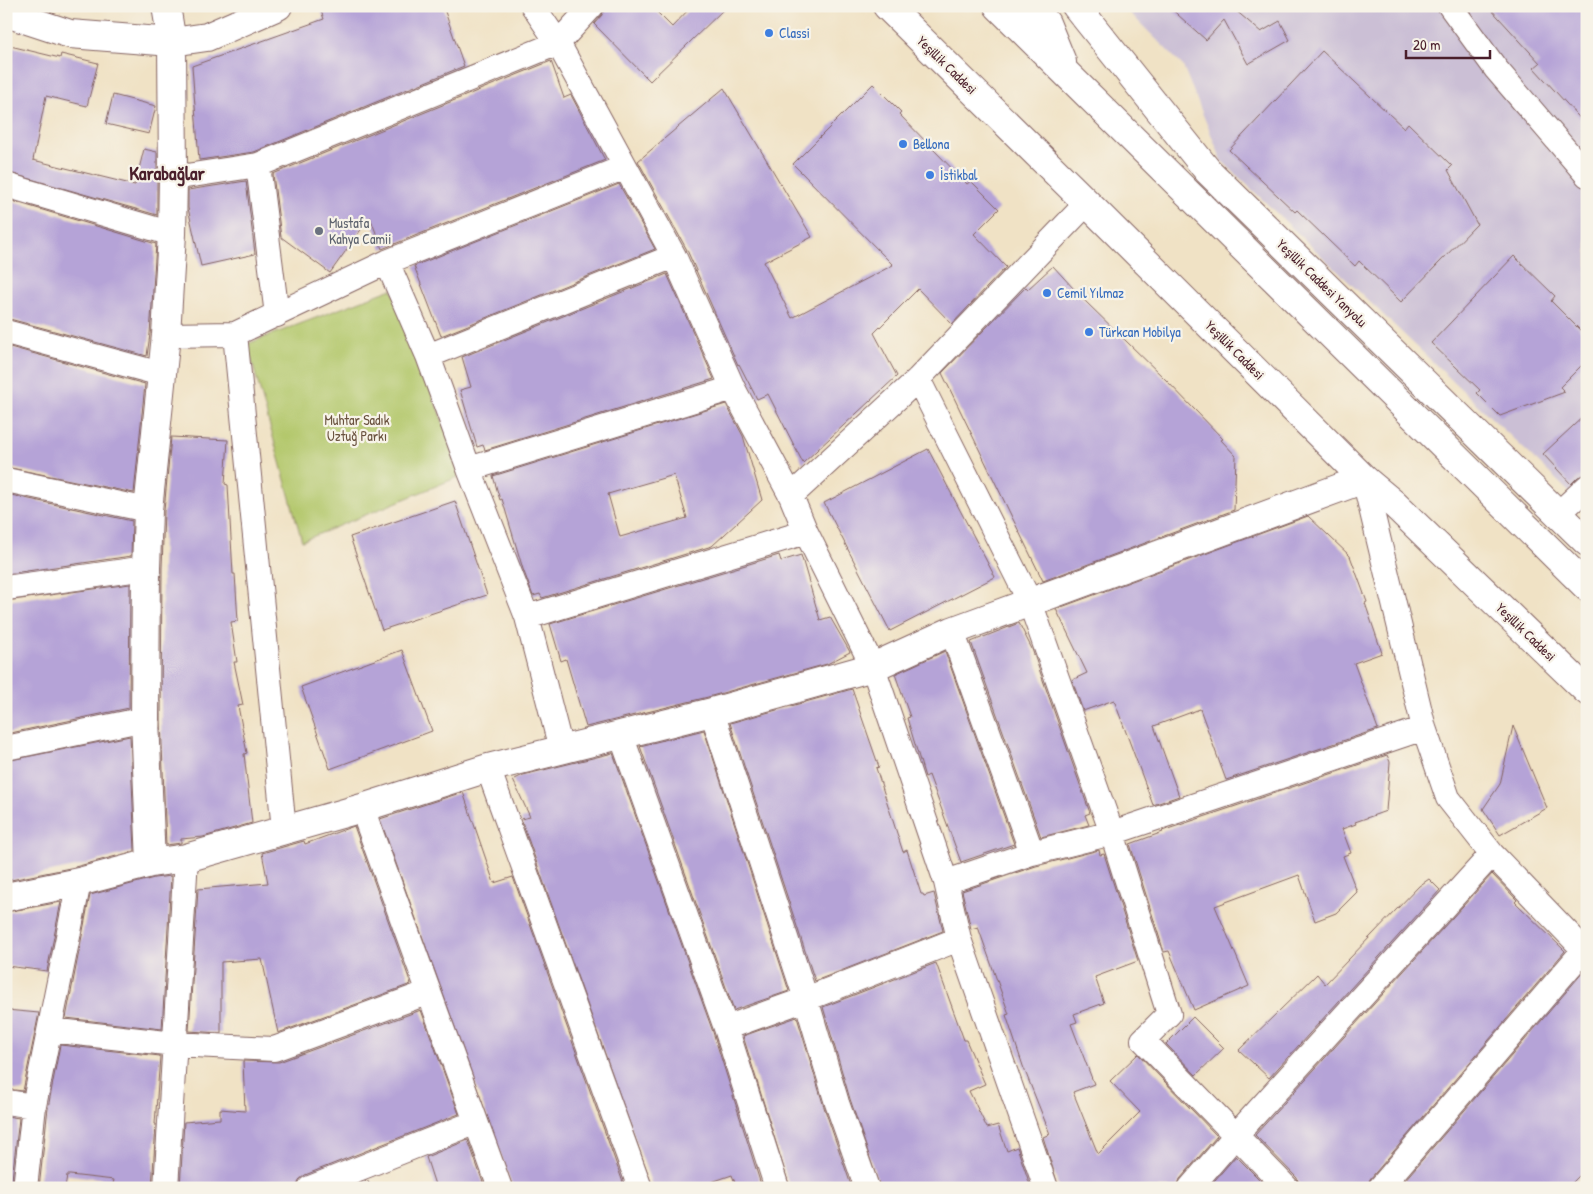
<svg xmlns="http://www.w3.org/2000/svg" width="1593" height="1194" font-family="'Patrick Hand',sans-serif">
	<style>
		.industrial { fill: #cbbfd5 }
		.green { fill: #b2c76b; stroke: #7e734b }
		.building { fill: #b5a3d7; fill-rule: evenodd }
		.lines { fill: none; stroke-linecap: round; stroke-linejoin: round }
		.street-casing { stroke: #846361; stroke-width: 26 }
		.secondary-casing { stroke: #846361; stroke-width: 30 }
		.primary-casing { stroke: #846361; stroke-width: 30 }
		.highway-casing { stroke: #846361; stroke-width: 30 }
		.street { stroke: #fff; stroke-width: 24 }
		.secondary { stroke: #fff; stroke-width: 28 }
		.primary { stroke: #fff; stroke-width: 28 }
		.highway { stroke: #fff; stroke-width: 28 }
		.shop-dot { fill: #3f7fe0; stroke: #f7f3e8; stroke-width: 2 }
		.worship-dot { fill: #6b7280; stroke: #f7f3e8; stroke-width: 2 }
		.labels { text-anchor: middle; stroke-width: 4.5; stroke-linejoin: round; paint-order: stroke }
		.shop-label { font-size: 14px; fill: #366cbe; stroke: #f7f3e8; text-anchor: start }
		.street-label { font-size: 14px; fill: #4a1f2b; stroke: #f7f3e8 }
		.worship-label { font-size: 14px; fill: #5b616d; stroke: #f7f3e8; text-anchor: start }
		.park-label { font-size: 14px; fill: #69513e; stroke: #f7f3e8 }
		.district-label { font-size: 19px; font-weight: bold; fill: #4a1f2b; stroke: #f7f3e8 }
	</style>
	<rect width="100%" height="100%" fill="#f7f3e8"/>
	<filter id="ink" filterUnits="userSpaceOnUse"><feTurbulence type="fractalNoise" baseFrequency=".02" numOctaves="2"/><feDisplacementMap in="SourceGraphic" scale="10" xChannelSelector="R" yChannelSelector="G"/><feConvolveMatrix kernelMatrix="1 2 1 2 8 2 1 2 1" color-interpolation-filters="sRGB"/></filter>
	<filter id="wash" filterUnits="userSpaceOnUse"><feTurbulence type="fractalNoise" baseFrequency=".0096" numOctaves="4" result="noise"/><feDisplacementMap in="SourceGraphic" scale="20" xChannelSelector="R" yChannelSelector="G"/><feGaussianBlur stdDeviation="1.12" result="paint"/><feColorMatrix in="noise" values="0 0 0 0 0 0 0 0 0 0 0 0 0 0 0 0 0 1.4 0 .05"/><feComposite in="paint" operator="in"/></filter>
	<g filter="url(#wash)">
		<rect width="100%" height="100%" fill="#f0e2c5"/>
		<!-- industrial -->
		<path class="industrial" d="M1123,6h464v503l-365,-348 -39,-95z"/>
		<!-- green -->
		<path class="green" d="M392,289l71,186 -161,66 -55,-197z"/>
		<g id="blocks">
			<!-- building -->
			<path class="building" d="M335,6h108l21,60 -210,86 -55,8 -7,-94 132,-47 -3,-8z
				M605,6h46l21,21 20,-21h35l-77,75 -56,-57 8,-9z
				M1168,6h69l-3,3 27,23 19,-11 10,19 -42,24 -24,-44 -18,20z
				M1488,6h99v120l-53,-58 6,-5z
				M6,45l54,13 1,-4 37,9 -11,43 -41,-10 -13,64 102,25 9,-36 13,3v63l-151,-43z
				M1322,51l82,77 4,-5 44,43 -4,4 29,54 -76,78 -42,-41 -4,5 -58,-56 -2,2 -66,-62z
				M551,61l13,37 7,-3 34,65 -223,89 -12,-32 -40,56 -49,-36 -8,-63z
				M873,84l28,28 -2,2 68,70 4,-3 28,28 -25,25 32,33 -54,57 -34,-35 -44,44 23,43 -94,87 -35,-69 -11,5 -18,-35 -1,1 -51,-115 -49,-89 86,-73 88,149 -48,25 28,56 101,-53 -100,-101z
				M113,95l43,11 -7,28 -43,-10z
				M246,181l9,73 -54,12 -13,-58v-18z
				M619,184l36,65 -214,87 -27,-70z
				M6,199l150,45 -6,90 -3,22 -141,-38z
				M1514,256l41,40 -4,5 36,36v23l-27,27 5,5 -65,24 -23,-23 3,-3 -49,-47z
				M1053,266l31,34 82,80 57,59 -2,1 15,16 -2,54 -191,71 -101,-208 84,-86 2,2z
				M667,274l47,105 -229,71 -2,-5 -6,2 -17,-57 11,-3 -9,-30z
				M10,347l135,37 -11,109 -128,-26v-105z
				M726,404l17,32 19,64 -50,46 -170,52 -2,-4 -7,2 -10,-27 -21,-70 -2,1 -7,-24zM674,475l13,43 -67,19 -12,-43z
				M1587,413v61l-9,3 -7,7 -28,-30z
				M171,437l57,3 -3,44 3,1 5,89h2l3,47 -7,1 6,40h-3l9,43 -5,1 9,47 -3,1 8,69 -49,14 -22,2v4l-15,2 -5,-126 1,-151 2,-57z
				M928,449l67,128 -105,54 -66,-128z
				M6,494l126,27 -1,35 -125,18z
				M455,501l32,94 -105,35 -32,-93z
				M1308,516l42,40 17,46 -2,1 17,50 -28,10 24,66 -152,51 -26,-71 -46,17 25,70 -26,9 -39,-105 -31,11 -11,-31 15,-7 -31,-64z
				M779,555l2,6 20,-6 19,65 10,-3 20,35 -23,12 -119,33 -122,30 -20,-68 -5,2 -11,-37z
				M130,584l-1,124 -123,26v-133z
				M1019,623l13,26 58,164 -5,2 4,10 -48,12 -70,-195z
				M402,650l30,81 -102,38 -29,-82z
				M945,651l69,193 -53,18 -32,-87 -4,2 -18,-59 3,-1 -15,-43z
				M852,689l27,78 -3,1 27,84 4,-2 14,44h2l1,2 10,-3 9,38 -128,50 -85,-258z
				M1513,726l34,82 -47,27 -17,-26 17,-25z
				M704,730l85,261 -55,19 -94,-264z
				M130,736l5,115 -60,16 -69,14v-120z
				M613,753l100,279 49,156h-25l-5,-13 -38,13h-41l-132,-369 9,-2 -17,-37 10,-5z
				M1387,755l3,7 -4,49 -31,11 1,2 -14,5 9,24 -8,3 14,36 -21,21 -21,8 -16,-46 -84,31 34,80 -55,24 -25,-59 -5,1 -34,-108 33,-12 -1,-1z
				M463,792l31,91 19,-6 112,311h-112l-133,-369z
				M354,826l57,158 -133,49 -16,-74 -41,3v71l-32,-2 9,-142 70,-6 -6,-30 42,-12 1,3z
				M1099,850l1,5 4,-1 34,107 -43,16 9,26 -30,11 3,8 -6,2 23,60 -21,8 25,62 42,-42 -30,-31 28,-27 79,82 -37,43 -3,9h-118l-16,-51 7,-3 -27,-68 -17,-51 3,-1 -31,-87 -7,2 -9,-38 74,-25z
				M1492,874l25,26 -2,2 50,49 -195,228 -3,9h-67l-3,-10 -42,-43z
				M171,876l-9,153 -96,-11 24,-123 64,-17z
				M1429,879l11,11 -171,188 -30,-28 78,-76 8,10 94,-98z
				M61,902l-14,69 -41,-5v-54z
				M936,963l28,77h2l19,44 -16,7 18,37 11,-3 9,26 10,-4 14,41h-151l-30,-89 -27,-92z
				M1584,971l3,3v194l-20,20h-169z
				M6,1010l33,3 -16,78 -17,-2z
				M421,1010l38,104 -154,61 -6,5 -2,8h-117l4,-66 36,-3v-10l25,2 -2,-50 36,1z
				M797,1017l27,90 28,81h-62l-47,-152z
				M1193,1017l31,31 -28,27 -30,-31z
				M60,1045l100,11 -5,68h1l-4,64h-40l2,-8 -44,-5h-3l-2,13h-26l9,-80z
				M6,1116l13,2 -8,70h-5z
				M468,1140l17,48h-49l-10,-31z
				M1236,1156l32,32h-60z
				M367,1180l5,8h-24z"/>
		</g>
	</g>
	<g filter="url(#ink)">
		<use href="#blocks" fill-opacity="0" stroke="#846361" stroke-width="1"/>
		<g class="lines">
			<!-- street casing -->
			<g class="street-casing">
				<path id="street" d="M533,6l25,37 116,213 59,132 58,108 15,36 67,135 73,215
					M1450,6l46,63 91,106
					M258,165l19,150
					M173,178l85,-13 300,-122 34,-37
					M6,185l166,49
					M387,262l41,94 41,113 58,148 34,132
					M6,332l155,42
					M235,334l49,496
					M166,335l69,-1 152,-72 238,-95
					M428,356l246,-100
					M918,379l112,223 82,231 57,181 -26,26 144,148
					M469,469l264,-81
					M1364,479l60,249 24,70 44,56 95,99
					M6,480l142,30
					M791,496l127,-117 169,-176
					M1557,515l30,-28
					M6,588l140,-20
					M527,617l279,-85
					M952,631l80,222
					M712,712l94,287 31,104 30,85
					M621,735l105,293 51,160
					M6,748l139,-29
					M488,768l152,420
					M362,808l138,380
					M726,1028l80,-29 153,-60
					M50,1030l125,14 99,5 155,-57
					M6,1102l28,4
					M25,1188l9,-82 45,-224
					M166,1188l20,-330
					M310,1188l166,-66
					M1046,1188l-87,-249 -13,-57 86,-29 80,-20 312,-105
					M1190,1188l46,-53 256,-281
					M1380,1188l204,-238"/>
			</g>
			<!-- secondary casing -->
			<g class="secondary-casing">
				<path id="secondary" d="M6,13l64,21 102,8 35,-5 71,-31
					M151,863l-6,-144 1,-151 2,-58 18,-175 6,-101 1,-56 -1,-136 -6,-36
					M6,897l73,-15 72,-19 35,-5 176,-50 126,-40 224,-56 161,-45 79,-36 412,-152"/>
			</g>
			<!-- primary casing -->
			<g class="primary-casing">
				<path id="primary" d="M1076,6l132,165 379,371"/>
			</g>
			<!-- highway casing -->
			<g class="highway-casing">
				<path id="highway" d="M887,6l200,197 277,276 30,25 193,187
					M998,6l589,581
					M1032,6l14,17 16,39"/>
			</g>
			<!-- street -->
			<use href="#street" class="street"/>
			<!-- secondary -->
			<use href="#secondary" class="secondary"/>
			<!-- primary -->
			<use href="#primary" class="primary"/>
			<!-- highway -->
			<use href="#highway" class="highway"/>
		</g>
	</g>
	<!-- markers -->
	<g class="shop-dot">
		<circle cx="769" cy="33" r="5"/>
		<circle cx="903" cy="144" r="5"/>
		<circle cx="930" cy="175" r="5"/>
		<circle cx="1047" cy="293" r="5"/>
		<circle cx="1089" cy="332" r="5"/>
	</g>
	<circle class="worship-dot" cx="319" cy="231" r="5"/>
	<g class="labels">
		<!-- shop labels -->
		<g class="shop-label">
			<text x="779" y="38">Classi</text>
			<text x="913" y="149">Bellona</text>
			<text x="940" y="180">İstikbal</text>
			<text x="1057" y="298">Cemil Yılmaz</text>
			<text x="1099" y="337">Türkcan Mobilya</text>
		</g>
		<!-- street labels -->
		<g class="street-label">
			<text transform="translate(947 65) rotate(44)" y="5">Yeşillik Caddesi</text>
			<text transform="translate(1322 283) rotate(44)" y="5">Yeşillik Caddesi Yanyolu</text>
			<text transform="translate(1235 350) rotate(45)" y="5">Yeşillik Caddesi</text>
			<text transform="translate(1526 632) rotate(44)" y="5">Yeşillik Caddesi</text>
		</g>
		<!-- worship labels -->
		<g class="worship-label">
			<text x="329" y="228">Mustafa<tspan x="329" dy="16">Kahya Camii</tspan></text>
		</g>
		<!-- park labels -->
		<g class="park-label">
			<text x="357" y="425">Muhtar Sadık<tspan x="357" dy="16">Uztuğ Parkı</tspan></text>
		</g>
		<!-- district labels -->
		<g class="district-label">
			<text x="167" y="180">Karabağlar</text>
		</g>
	</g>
	<!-- margin -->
	<rect width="1593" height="1194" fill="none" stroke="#f7f3e8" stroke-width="25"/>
	<!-- scale -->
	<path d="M1406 50v8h84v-8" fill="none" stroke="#4a1f2b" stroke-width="2.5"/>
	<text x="1413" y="50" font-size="15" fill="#4a1f2b" stroke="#f7f3e8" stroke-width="4" paint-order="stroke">20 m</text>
</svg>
